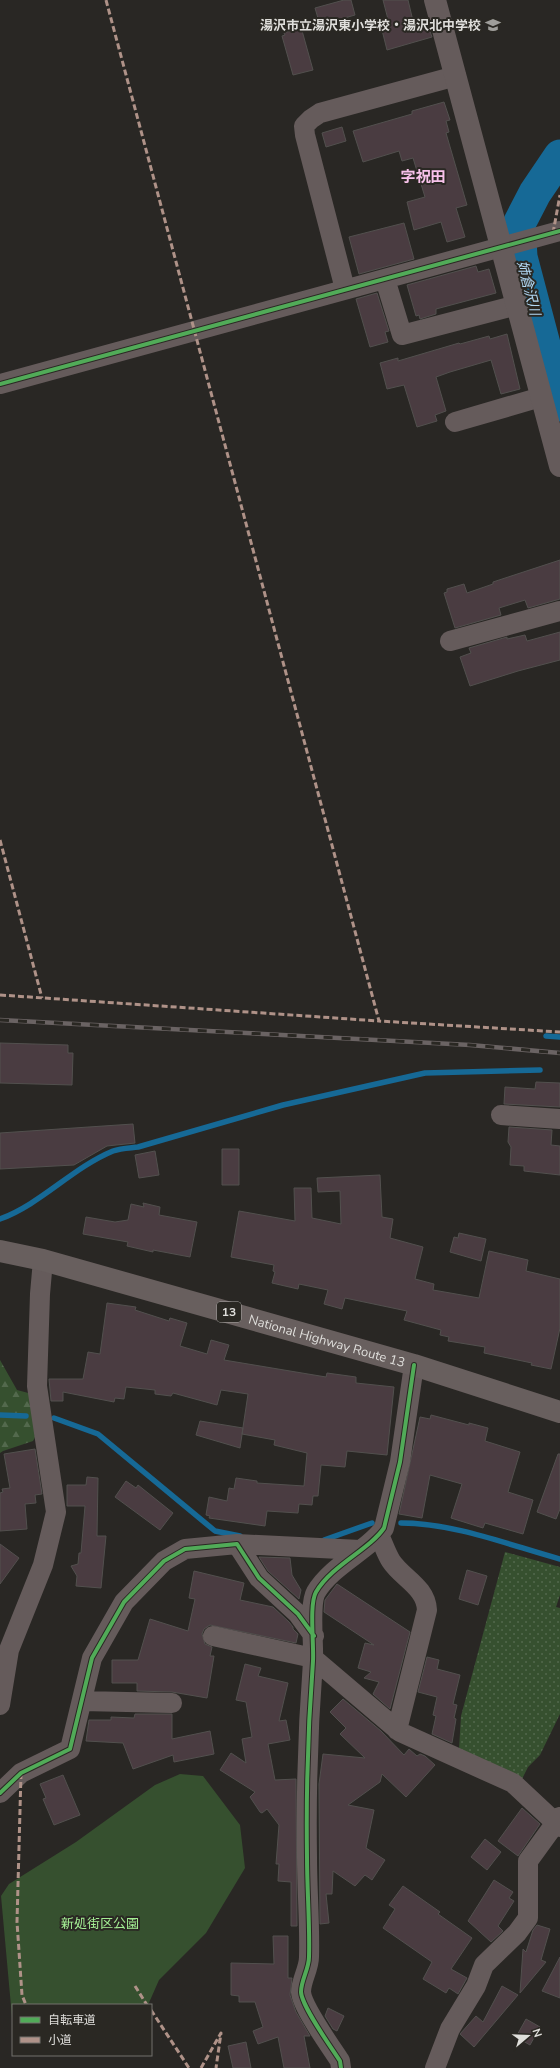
<svg xmlns="http://www.w3.org/2000/svg" width="560" height="2068" font-family="'Nunito Sans','Noto Sans JP',sans-serif">
	<style>
		.grass { fill: url(#grass-dots) }
		.forest { fill: url(#forest-firs) }
		.green { fill: #36502f }
		.lines { fill: none; stroke-linecap: round; stroke-linejoin: round }
		.stream { stroke: #166996; stroke-width: 5.5 }
		.river { stroke: #166996; stroke-width: 33 }
		.building { fill: #4a3c41; stroke: #52504e }
		.minor { stroke: #655b5b; stroke-width: 20 }
		.tertiary { stroke: #655b5b; stroke-width: 22 }
		.trunk { stroke: #685f5e; stroke-width: 22 }
		.rail-casing { stroke: #6a6363; stroke-width: 4.5 }
		.rail { stroke: #2a2823; stroke-width: 3; stroke-dasharray: 9; stroke-linecap: butt }
		.quiet { stroke: #af9288; stroke-width: 3; stroke-dasharray: 6 3; stroke-linecap: butt }
		.cycleway-casing { stroke: #2a2823; stroke-width: 6 }
		.cycleway { stroke: #51ab58; stroke-width: 4 }
		.labels { text-anchor: middle; stroke-width: 4; stroke-linejoin: round; paint-order: stroke }
		.shield { fill: #2a2823; stroke: #a9a7a4; stroke-width: 1 }
		.shield-label { font-size: 12px; font-weight: bold; fill: #dfdedb }
		.poi-label { font-size: 13px; font-weight: bold; fill: #dfdedb; stroke: #2a2823; text-anchor: end }
		.street-label { font-size: 13px; fill: #dfdedb; stroke: #2a2823 }
		.park-label { font-size: 13px; fill: #a4ee94; stroke: #2a2823 }
		.water-label { font-size: 14px; font-style: italic; fill: #b1d8f4; stroke: #2a2823 }
		.quarter-label { font-size: 15px; font-weight: bold; fill: #f8c2eb; stroke: #2a2823 }
	</style>
	<defs>
		<pattern id="grass-dots" width="8" height="8" patternUnits="userSpaceOnUse"><rect width="8" height="8" fill="#36502f"/><path d="M2 2h.1M6 6h.1" fill="none" stroke="#53694d" stroke-width="1.8" stroke-linecap="round"/></pattern>
		<pattern id="forest-firs" width="22" height="20" patternUnits="userSpaceOnUse"><rect width="22" height="20" fill="#36502f"/><path d="M5 1l3.5 6h-7zM16 11l3.5 6h-7z" fill="#53694d"/></pattern>
	</defs>
	<rect width="100%" height="100%" fill="#292724"/>
	<!-- grass -->
	<path class="grass" d="M505,1552l55,15v28l-4,12 4,1v106l-20,41 -12,12 -6,12 -63,-30 2,-33z"/>
	<!-- forest -->
	<path class="forest" d="M0,1360l17,30 15,4 9,32 -8,15 -30,10 -3,2z"/>
	<!-- green -->
	<path class="green" d="M180,1774l23,2 37,49 5,43 -39,65 -47,47 -11,25h-135v23l-12,-132 8,-12 67,-42 79,-57z"/>
	<g class="lines">
		<!-- stream -->
		<path class="stream" d="M546,1036l14,1
			M0,1219c41,-15 72,-51 113,-68 8,-3 17,-3 25,-4l145,-42 142,-32 115,-3
			M0,1415l26,1
			M54,1418l44,16 117,97 25,5
			M401,1523c53,0 108,22 159,36
			M324,1540l48,-17"/>
		<!-- river -->
		<path class="river" d="M560,156l-25,37 -16,31 2,33 39,148"/>
	</g>
	<!-- building -->
	<path class="building" d="M344,0h7l4,15 -35,10 -5,-17z
		M383,0h25l5,21 12,-3 7,19 -45,13 -5,-20 8,-3z
		M301,27l12,43 -20,5 -11,-39 3,-1 -1,-2z
		M444,102l6,18 -4,1 3,11 -3,1 21,72 -11,3 9,29 -18,5 -6,-20 -27,8 -7,-28 18,-5 -12,-39 -11,3 -3,-10 -36,11 -10,-31 59,-17v-3z
		M342,127l4,14 -20,6 -4,-14z
		M404,223l10,36 -55,15 -10,-37z
		M476,266l2,6 11,-3 7,24 -60,16v5l-16,5 -1,-4 -3,1 -9,-31z
		M377,293l12,38 -4,1 3,10 -18,5 -14,-48z
		M507,334l13,55 -19,5 -10,-34 -41,12 -14,5 10,34 -11,4 2,6 -20,6 -13,-42 -17,4 -7,-26 18,-5v3l61,-18 1,1 29,-8 1,3z
		M560,560v39l-32,9 -3,-8 -26,8 2,7 -46,13 -11,-35 3,-1v-3l17,-5 3,9 26,-9v-2z
		M560,632v28l-42,11 -48,15 -10,-29 11,-4 -2,-5 38,-11v2l18,-4 2,6z
		M0,1043l68,2v8h5l-1,32 -72,-2z
		M536,1082l24,1v24l-56,-3 1,-17 30,2z
		M133,1124l2,19 -28,3 -33,19 -74,4v-36z
		M509,1127l43,3 -1,15 9,1v29l-36,-4v-5l-14,-1 1,-18 -3,-5z
		M222,1149h17v36h-17z
		M155,1151l4,24 -20,3 -4,-23z
		M380,1175l2,42 11,2 -3,19 33,9 -8,32 19,5 -1,6 46,8 10,-47 39,9 -2,11 34,8v49l-9,41 -20,-4 1,-2 -48,-10 1,-6 -37,-6 1,-4 -9,-2 1,-5 -37,-10 3,-9 -62,-13 -3,11 -18,-5 4,-14 -29,-6 -1,5 -26,-6 3,-11 -2,-1 1,-6 -43,-8 8,-46 56,10 -1,-33h17l1,30 29,6 -1,-33 -22,1 -1,-14z
		M143,1203l17,4 -1,8 38,7 -7,35 -37,-7v2l-26,-6 1,-4 -45,-8 3,-17 29,5 13,-2 3,-16 13,3z
		M459,1233l27,6 -5,22 -31,-9 4,-15 4,1z
		M107,1303l29,4 -1,3 34,11 1,-3 17,5 -7,23 27,8 4,-14 18,5 -5,15 102,17 1,-4 29,4v6l38,4 -7,68 -40,-4 -2,16 -24,-2 -3,31h-5l-1,9 -13,-1 -1,9 -31,-2 -2,15 -56,-8 1,-2 -4,-1 3,-18 18,4 2,-13 5,1 2,-11 21,3v2l47,3 3,-33 -33,-8 1,-5 -33,-6 6,-40 -27,-4 -4,15 -44,-12 -2,3 -16,-2v-4l-29,-3 -2,12 -9,-1 -1,4 -51,-10v9h-12l-2,-22h34l5,-27 12,2z
		M431,1415l38,10v-2l19,5 -3,13 35,11 -12,40 25,8 -10,34 -38,-11 -2,5 -32,-10 11,-34 -32,-9 -8,43 -23,-4 21,-97 10,2z
		M200,1421l43,7 -3,20 -44,-13z
		M35,1449l7,45 -7,1 1,8 -11,1 2,25 -27,2v-38l3,-1 -1,-3 8,-1 -6,-34z
		M558,1454h2v55l-4,10 -19,-7z
		M87,1477l11,1 -1,58h9l-5,52 -25,-2 1,-10 -6,-10 7,-2 1,-11h2l4,-47h-18v-21h19z
		M126,1481l10,7 2,-3 35,28 -13,17 -45,-33z
		M0,1544l19,14 -19,26z
		M259,1557l31,1 2,17 9,15 -2,9 -31,-28z
		M467,1570l20,6 -9,29 -19,-6z
		M194,1571l50,12 -4,17 33,7 16,15 4,5v2l5,5 -2,9 -86,-18 -6,4 -2,5 3,10 7,3 -2,9h4l-7,42 -35,-6 -35,-1v-8h-25v-23h26l12,-41 38,12 7,-32 -6,-1z
		M337,1584l73,48 -20,77 -17,-15 6,-12 -15,-4 7,-6 -13,-4 7,-25 9,2 -50,-33 1,-12z
		M427,1657l12,3 -2,9 23,6 -7,29 4,1 -3,13 2,1 -4,24 -20,-9 4,-18 -3,-1 4,-18 -19,-5z
		M245,1664l16,4 -3,8 30,7 -9,38 7,-1 4,20 -22,4 7,36 21,-1 1,147h-6v-44l-13,-1 1,-17h-3l3,-39 -12,-16 -5,4 -2,-1 -10,-15 5,-5 -35,-22 11,-17 15,10 -4,-24 10,-2 -6,-35 -10,-2z
		M343,1699l38,32 23,24 5,-6 8,7 3,-2 5,2 10,9 -29,32 -24,-23 -2,8 -32,23 26,5 -8,38 19,12 -13,20 -7,-5 -10,11 -22,-15 -1,23h-6l3,29 -9,1 -1,-140 4,-30 42,4 -25,-24 6,-6 -16,-16z
		M135,1714h37v25l38,-8 4,23 -40,8 -1,-7 -40,14 -10,-26 -37,-2 3,-21h22v-3l23,1z
		M63,1775l17,40 -26,10 -11,-26 3,-1 -6,-14z
		M522,1808l18,16 -22,32 -20,-15z
		M485,1839l16,13 -14,18 -16,-13z
		M494,1880l19,12 -4,6 5,3 -16,25 5,5 -12,11 -23,-21z
		M403,1886l37,26 -2,2 34,24 -21,31 16,9 -9,16 -9,-6 -3,5 -23,-14 9,-17 -49,-34 12,-19 -6,-4z
		M537,1925l13,4 -9,31 5,2 -26,31 3,-44 3,3 7,-22z
		M273,1936h15v42h4l-2,17 6,17 14,24h-6l6,32h-26l-6,-31 -20,7 -5,-13 10,-4 -8,-25h-16v-6l-8,-1v-32l43,1z
		M560,1957v41l-18,-7z
		M502,1986l16,9 -44,52 -14,-13 16,-18 7,6z
		M328,2008l16,8 -7,15 -4,-2 -8,-13z
		M526,2019l14,8 -10,18 -14,-8z
		M246,2042l5,26h-18l-5,-22z"/>
	<g class="lines">
		<!-- minor -->
		<path class="minor" d="M385,279l17,56 115,-30
			M345,289l-40,-154 -1,-9 7,-7 9,-6 136,-37
			M0,384l560,-153
			M455,422l86,-25
			M450,641l110,-30
			M501,1115l59,4
			M379,1535c4,8 7,18 12,26 11,17 35,26 36,49l-30,120
			M237,1544l123,6
			M213,1636l100,22 87,74 113,51 47,44
			M82,1701l90,2
			M0,1705l9,-55 34,-85 13,-53 -19,-126 3,-92 3,-34
			M0,1793l21,-20 49,-24 22,-91 32,-56 40,-41 21,-12 52,-5 22,34 39,36 16,22
			M341,2068l-1,-7c-9,-14 -38,-54 -39,-69 0,-12 8,-23 8,-35 1,-33 -2,-66 -2,-100 -1,-65 1,-131 6,-196 1,-17 -4,-57 3,-69 16,-27 53,-42 68,-64l16,-66 14,-97
			M435,2068l15,-39 26,-43 8,-21 33,-32 11,-15v-57l32,-44"/>
		<!-- tertiary -->
		<path class="tertiary" d="M435,0l125,466"/>
		<!-- trunk -->
		<path class="trunk" id="s1" d="M0,1251l43,9 371,105 146,47"/>
		<!-- rail casing -->
		<g class="rail-casing">
			<path id="rail" d="M0,1020l470,25 90,8"/>
		</g>
		<!-- rail -->
		<use href="#rail" class="rail"/>
		<!-- quiet -->
		<path class="quiet" d="M106,0l273,1021 181,11
			M553,233l7,-38
			M0,840l42,158
			M0,995l379,26
			M21,1773l-4,149 5,73 4,10
			M135,1986l12,19
			M151,2010l38,58
			M201,2068l20,-35 -5,35"/>
		<!-- cycleway casing -->
		<g class="cycleway-casing">
			<path id="cycleway" d="M0,384l560,-153
				M0,1793l21,-20 49,-24 22,-91 32,-56 40,-41 21,-12 52,-5 22,34 39,36 16,22
				M341,2068l-1,-7c-9,-14 -38,-54 -39,-69 0,-12 8,-23 8,-35 1,-33 -2,-66 -2,-100 -1,-65 1,-131 6,-196 1,-17 -4,-57 3,-69 16,-27 53,-42 68,-64l16,-66 14,-97"/>
		</g>
		<!-- cycleway -->
		<use href="#cycleway" class="cycleway"/>
	</g>
	<!-- icons -->
	<defs>
		<g id="school-bare" transform="scale(1.2)"><path d="M0-5L7-2L0 1L-7-2ZM-4 1L0 2.5L4 1V4Q0 6-4 4Z" fill="#9f9e9b" stroke="#2a2823" stroke-width="2.5" paint-order="stroke"/></g>
	</defs>
	<g fill-rule="evenodd">
		<use href="#school-bare" x="493" y="25"/>
	</g>
	<g class="labels">
		<!-- shield labels -->
		<rect class="shield" x="217" y="1302" width="24" height="20" rx="3"/>
		<g class="shield-label">
			<text x="229" y="1316">13</text>
		</g>
		<!-- poi labels -->
		<g class="poi-label">
			<text x="481" y="30">湯沢市立湯沢東小学校・湯沢北中学校</text>
		</g>
		<!-- street labels -->
		<g class="street-label">
			<text dy="5" stroke="none"><textPath href="#s1" startOffset="339">National Highway Route 13</textPath></text>
		</g>
		<!-- park labels -->
		<g class="park-label">
			<text x="100" y="1928">新処街区公園</text>
		</g>
		<!-- water labels -->
		<g class="water-label">
			<text transform="translate(529 288) rotate(76)" y="5">姉倉沢川</text>
		</g>
		<!-- quarter labels -->
		<g class="quarter-label">
			<text x="423" y="182">字祝田</text>
		</g>
	</g>
	<!-- legend -->
	<rect x="12" y="2004" width="140" height="52" fill="#2a2823" stroke="#72716d"/>
	<rect x="20" y="2017" width="20" height="6" fill="#51ab58" stroke="#72716d"/>
	<text x="48" y="2024" font-size="12" fill="#dfdedb">自転車道</text>
	<rect x="20" y="2037" width="20" height="6" fill="#af9288" stroke="#72716d"/>
	<text x="48" y="2044" font-size="12" fill="#dfdedb">小道</text>
	<!-- north arrow -->
	<g transform="translate(528 2036) rotate(71)" stroke="#2a2823" stroke-width="3" paint-order="stroke">
	<path d="M0-3L7 15L0 10L-7 15Z" fill="#dfdedb"/>
	<text y="-6" font-size="11" font-weight="bold" text-anchor="middle" fill="#dfdedb">N</text>
	</g>
</svg>
